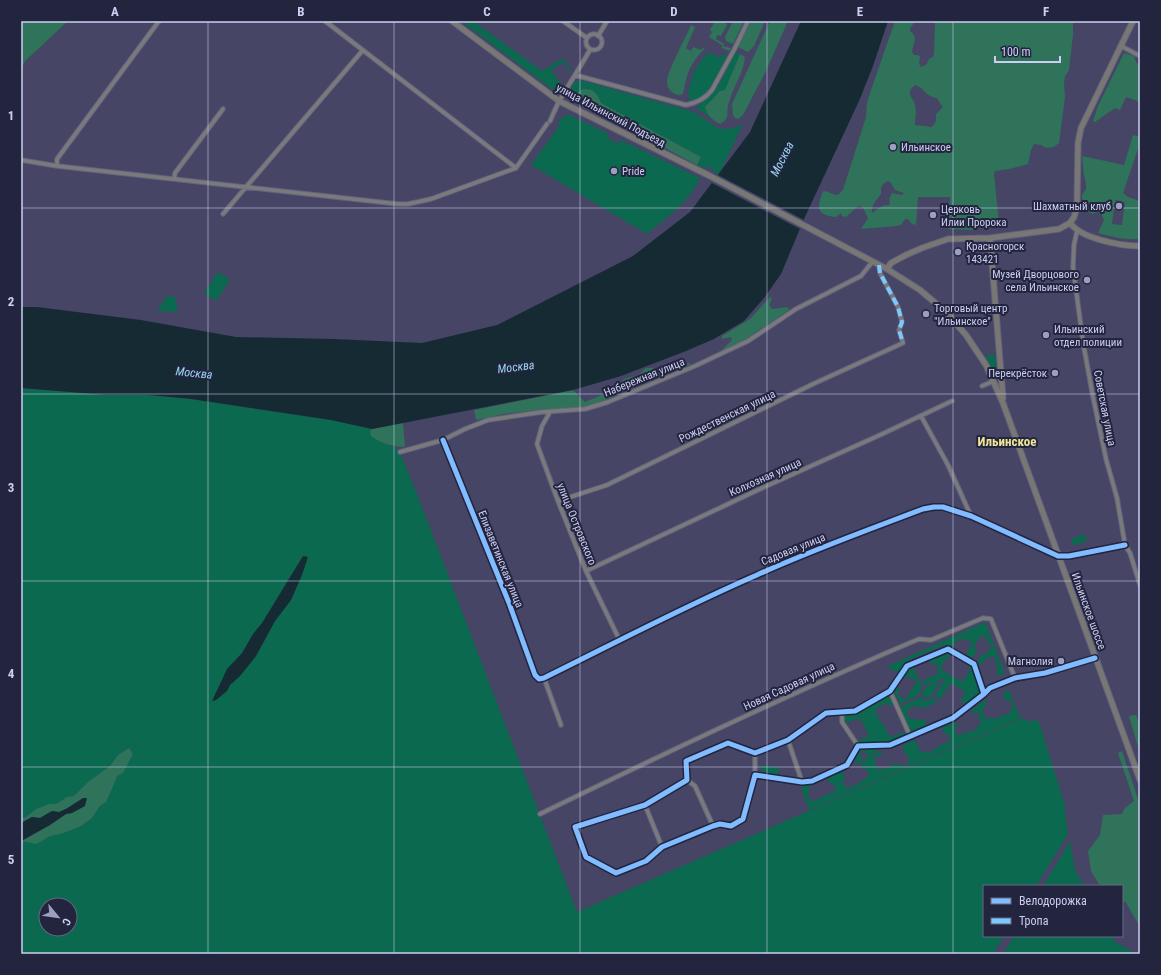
<svg xmlns="http://www.w3.org/2000/svg" width="1161" height="975" font-family="'Roboto Condensed',sans-serif">
	<style>
		.green { fill: #0a694e; fill-rule: evenodd }
		.forest { fill: #2f735b; fill-rule: evenodd }
		.water { fill: #162a33 }
		.pier { fill: #464565 }
		.lines { fill: none; stroke-linecap: round; stroke-linejoin: round }
		.street-casing { stroke: #63637f; stroke-width: 5.5 }
		.secondary-casing { stroke: #63637f; stroke-width: 7 }
		.street { stroke: #7a797b; stroke-width: 3.5 }
		.secondary { stroke: #787773; stroke-width: 5 }
		.quiet { stroke: #7dc8fe; stroke-width: 4; stroke-dasharray: 8 4; stroke-linecap: butt }
		.cycleway-casing { stroke: #23243e; stroke-width: 8 }
		.cycleway { stroke: #80bcff; stroke-width: 5 }
		.grid { fill: none; stroke: #cccff2; stroke-width: 1; stroke-opacity: 0.55 }
		.poi-dot { fill: #9d9fc1; stroke: #23243e; stroke-width: 1.5 }
		.labels { text-anchor: middle; stroke-width: 4; stroke-linejoin: round; paint-order: stroke }
		.street-label { font-size: 11px; fill: #cccff2; stroke: #23243e }
		.poi-label { font-size: 11px; fill: #cccff2; stroke: #23243e; text-anchor: start }
		.water-label { font-size: 12px; font-style: italic; fill: #95d9f0; stroke: #23243e }
		.quarter-label { font-size: 13px; font-weight: bold; fill: #efe596; stroke: #23243e }
		.neatline { fill: none; stroke: #cccff2; stroke-width: 1.5 }
		.grid-label { font-size: 13px; text-anchor: middle; font-weight: bold; fill: #cccff2 }
	</style>
	<rect width="100%" height="100%" fill="#464565"/>
	<!-- green -->
	<path class="green" d="M461,21h12l69,50 21,-13 8,12 -1,3 -6,-11 -13,8 13,18 -5,3 -10,-4z
		M709,52l11,6 2,-4 5,2c-7,13 -20,47 -37,44l-2,-4c3,-21 7,-29 21,-44z
		M736,52l4,2 -15,36 -18,23 8,8 -19,-13 22,-22z
		M577,81h6l111,31 25,17 15,-1 9,-4 -24,50 -6,-3v-2l-6,-3 -1,3 -9,-4 4,-8 -100,-54 -3,-7 -15,-7c-6,3 -8,5 -7,12 -6,-6 -6,-11 -3,-18z
		M567,115h3l39,19 -2,3 11,7 3,-4 79,38c-10,23 -34,40 -53,56l-116,-69 29,-40 -3,-3z
		M218,272l12,8 -14,21 -12,-8z
		M167,296l8,1 3,15 -21,-1z
		M995,354l2,21 -2,1 -10,-20z
		M21,388l86,7h42l42,4 140,21 41,9 -2,2 9,11 16,5 6,8 16,39 160,418 445,-194 8,4 6,-2 3,2 25,80 4,32 -32,52h-52v50h20l-11,18h-972v-113l8,2 13,-2 6,-4 6,-2 7,-1 20,-8 11,-8 8,-12 6,-4 6,-13 5,-13 6,-3 10,-19 -4,-6 -11,7 -8,11 -22,16 -14,14 -7,1 -11,7h-7l-13,5 -10,8 -5,2zM303,556l4,1 -5,18 -11,25 -16,21 -19,35 -16,20 -10,9 -3,6 -11,9 11,-31 15,-16 11,-19 9,-11zM46,905h24v24h-24z
		M1085,534l2,7 -14,4 -2,-6z
		M985,622l20,51 -7,3 -2,-4 2,-1 -2,-6 1,-2 -3,-7 -9,3 -1,3 -6,3 -1,-3 5,-8 4,1 6,-10 -5,-3 1,-3 -7,-4 -6,9 1,8 -4,6 -6,-3 6,-12 -6,-4 -2,1 -5,-2 -7,11 -8,-4 -33,14 -5,3 -8,11 -9,-5 -1,-2z
		M945,651l6,2 -10,14 2,4 19,11 8,-12 -2,-2 2,-3 3,2 8,22v3l-16,13 -4,-6 5,-7 -15,-9 -11,16 -5,-3 11,-19 -21,9 -3,-5 17,-8 -3,-10 -5,2 -2,-6z
		M913,666l9,21 -5,9 -17,8 -4,-9 -3,-2 4,-6 3,2 -3,5 8,6 12,-19 -7,-4 -4,1 -3,-1 6,-8z
		M941,681l-10,15 -6,2 -4,-2c2,-9 12,-12 20,-15z
		M1009,690l11,28 -211,92 -7,-19v-4l9,-4 1,3 -3,1 1,4 -3,2 4,9 25,-11 -3,-7 -4,-2 -2,-5 15,-6 3,6 -3,5 6,7 5,-4 2,1 15,-11 -5,-6 1,-2 -1,-1 -4,1 -3,-2c9,-4 14,-11 23,-14v5l-3,1 -1,-2 -4,4 1,2 1,-1 3,10 13,-3v-2l9,-1 1,2 8,-1 -1,-9 -4,-4 -1,-7 12,-5 6,13 6,-2 1,2 23,-13c-2,-5 -7,-7 -9,-12l13,-6 2,2 -2,7 4,5 6,-4 1,2 5,-4 2,2 5,-4 -1,-2 5,-3 -4,-5 2,-2 -2,-4 -5,2 -2,-3 14,-11 2,3 -5,9 4,7 4,-1 4,1 18,-7 -2,-5 3,-1 -1,-4 -7,-2 -2,-7z
		M888,695l3,3 3,6 -5,2 -3,-3 -11,6 5,13h2l8,15 16,-5 1,3 -17,7 -31,1 -2,-2 12,-5 -9,-18 -15,5 -1,-8 12,-2z
		M919,698l7,3 7,-3 5,3 -14,7 -10,-2 -8,5 4,8 15,1 2,7 -15,6 -4,-6 -8,-20z
		M880,747v2l-3,1 -10,9 -1,-2 2,-2 -3,-2v-3l-4,2 -2,2 2,2v1l2,2 2,-1 1,1 -9,4 -2,-4 4,-11z
		M762,765l17,3 -1,7 -17,-2z
		M1070,841l5,29 9,16h-41z
		M1014,936h98l3,6 22,12h-134z"/>
	<!-- forest -->
	<path class="forest" d="M21,21h47l-43,40 -4,9z
		M712,21h13l2,4 -6,11 -4,-1 -1,4 8,5 -1,2 8,2 -2,3 -7,-3v-3l-13,-8 3,-5 -2,-2 4,-7z
		M733,21h11l-11,23 -7,-3 -1,-4z
		M751,21h14l-11,25 -6,6 -10,-5z
		M770,21h18l-22,50 -23,44 -5,4 -3,-1 -2,-3 -1,-11z
		M895,21h20l-5,8v2c9,6 3,13 2,21l2,3h4l2,2 -1,7 2,3 6,-3c1,-4 2,-6 6,-7l1,-3 1,-33h138v14l-4,35 -4,6 -1,7 1,14 -6,46 -5,4 -8,1 -5,-3 -7,-1 -3,6 -3,14 -19,5 -14,2 -1,3 5,49 -3,1 -15,-1 -3,5 -3,2 -27,-1 2,-32h-32l-2,28 -4,-1 -4,-5h-3l-4,6 -4,1 -36,3 7,-11 -5,-10 -3,-2 -3,1 -11,10 -4,-1 -1,-3 -5,4c-21,-2 -19,-10 -13,-26 6,0 9,4 15,4l5,-5 23,-73 1,-14 4,-13zM915,85l6,3 7,7 10,4 1,3 4,5 -7,7v7l-4,6 -17,-2c0,-6 2,-14 0,-20 -1,-7 -11,-11 0,-20zM888,181l3,2 4,7 9,3 -2,2 -10,-2 -3,6 1,3 -1,3 -7,1 -10,7c-1,-7 5,-14 9,-19 0,-7 0,-10 7,-13z
		M691,25l4,2 -9,21 5,3 2,-4 8,3 3,-3 1,1c-16,18 -17,22 -22,46 -4,2 -7,1 -11,-2 -4,-3 -5,-7 -5,-11 1,-11 19,-44 24,-56z
		M1124,53l10,3 2,6 4,4v36l-14,-5 -6,13 -5,-2 -20,14 -2,-1 5,-15z
		M740,54l5,3c-1,15 -12,30 -16,45 -4,10 3,15 -9,22 -7,-4 -13,-8 -15,-17l15,-16 5,-1z
		M583,89l9,1 6,6 3,7 100,54 -4,8 -121,-64c-1,-7 1,-9 7,-12z
		M1133,135l7,2v6l-17,50 5,4 12,4 -2,8 2,1v29c-15,1 -27,-2 -42,-6l6,-13 -2,-5 -4,-3 -6,2 -9,-6 -1,-13 4,-6v-6l-2,-7 -2,-20 42,9zM1115,200l10,2 -3,23 -10,-1z
		M770,297l2,1 -3,7 3,4 16,-2 1,3 -49,33 -19,8 11,-11 -1,-3 -9,2v-3l28,-17z
		M690,363l1,1 -76,31 -1,-2 6,-5 1,-5 3,-4 14,-4 8,-7h7c14,9 23,-2 37,-5z
		M573,390l12,12 19,-8 5,-1 3,4 -22,9 -15,2 -37,2 -34,4 -28,6 -2,-10z
		M403,423l2,24c-13,0 -24,-4 -34,-11l-1,-5 2,-2z
		M1136,715l4,11v28l-11,-38z
		M129,748l4,6 -10,19 -6,3 -5,13 -6,13 -6,4 -8,12 -11,8 -20,8 -7,1 -6,2 -6,4 -6,3 -14,-3 28,-16 16,-11 6,-1v-7l-13,6 -7,-1 -12,7 -8,-1 -11,6v-4l5,-2 10,-8 13,-5h7l11,-7 7,-1 14,-14 22,-16 8,-11z
		M1122,751l18,54v122l-15,-26 -3,3v-18h-22l-9,-15 -3,-20 12,-16 3,-20 19,-1 3,-6 9,-7 -16,-48z"/>
	<!-- water -->
	<path class="water" d="M801,21h87l-15,45 -14,35 -55,118 -23,55 -17,24 -20,23 -30,18 -28,12 -65,25 -48,14 -201,39 -41,-9 -140,-21 -42,-4h-42l-86,-7v-81h16l104,13 95,17 98,2 88,4 75,-18 136,-69 57,-44 60,-80z
		M303,556l5,1 -6,18 -11,25 -16,21 -19,35 -16,20 -10,9 -3,6 -11,9 -4,1 15,-32 15,-16 11,-19 9,-11z
		M83,798h4l-2,8 -13,7 -6,1 -16,11 -29,16v-18l11,-6 8,1 12,-7 7,1 7,-3z"/>
	<!-- pier -->
	<path class="pier" d="M716,174l90,47 -4,9 -92,-48z"/>
	<g class="lines">
		<!-- street casing -->
		<g class="street-casing">
			<path id="street" d="M325,21l191,147 31,-44
				M563,21l24,17
				M586 42a8 8 0 1 1 16 0a8 8 0 1 1-16 0Z
				M598,36l9,-15
				M1121,46l19,10
				M575,75l15,-25
				M550,121l9,-20 16,-26 111,30c11,-2 19,-6 26,-15l23,-42 13,-27
				M21,160l36,6v-7l102,-138
				M57,166l341,38h10l23,-5 85,-31
				M174,179l1,-6 48,-64
				M223,214l140,-164
				M1077,231l-3,14 -1,22 10,75 10,55 13,62 11,39 8,47 5,8 10,32
				M982,386l12,-5
				M550,412l-8,14 -5,18 21,57 28,70 34,70
				M921,416l27,49 23,51
				M443,440l66,163 26,72 4,4 5,-1c71,-35 141,-72 213,-103 55,-25 111,-45 166,-66l11,-2h9l28,9 87,40h11l56,-11
				M400,452l43,-12 22,-11 23,-9 54,-8 43,-3 23,-7 87,-36 53,-25 48,-32 65,-33 12,-15
				M558,501l49,-16 206,-101 90,-41 -4,-13 3,-8 -4,-15 -18,-34 -1,-8
				M586,571l174,-82 120,-54 72,-34
				M544,678l17,47
				M1008,681l7,-3 30,-5 50,-15
				M890,691l20,45
				M984,694l-10,-30 -26,-15 -41,17 -17,25 -35,20 -29,2 -38,27 -33,13 -27,-10 -42,18 1,19 -42,25 -70,22 11,30 30,16 30,-12 16,-14 51,-21 7,-2 11,2 12,-7 12,-44 47,7 10,-1 35,-16 11,-19 32,-1 63,-27 31,-24 6,-6 12,-5
				M842,712v10l16,24
				M788,740l14,42
				M755,753v22
				M687,780l8,6 18,40
				M645,805l17,42
				M540,814c125,-61 251,-121 379,-175l12,1 52,-22 8,1 24,59"/>
		</g>
		<!-- secondary casing -->
		<g class="secondary-casing">
			<path id="secondary" d="M452,21l107,80 149,74 179,94 33,21 26,22 20,23 20,30 17,38 137,377
				M1070,223c12,16 51,23 70,23
				M990,238l13,160
				M887,269l4,-6 15,-8 16,-7 26,-9 42,-1 69,-9 11,-6 4,-6 3,-10 1,-64 3,-15 52,-107"/>
		</g>
		<!-- street -->
		<use href="#street" class="street"/>
		<!-- secondary -->
		<use href="#secondary" class="secondary"/>
		<!-- quiet -->
		<path class="quiet" d="M879,265l1,8 18,34 4,15 -3,8 4,13"/>
		<!-- cycleway casing -->
		<g class="cycleway-casing">
			<path id="cycleway" d="M443,440l66,163 26,72 4,4 5,-1c71,-35 141,-72 213,-103 55,-25 111,-45 166,-66l11,-2h9l28,9 87,40h11l56,-11
				M984,694l-10,-30 -26,-15 -41,17 -17,25 -35,20 -29,2 -38,27 -33,13 -27,-10 -42,18 1,19 -42,25 -70,22 11,30 30,16 30,-12 16,-14 51,-21 7,-2 11,2 12,-7 12,-44 47,7 10,-1 35,-16 11,-19 32,-1 63,-27 31,-24 6,-6 25,-10 30,-5 50,-15"/>
		</g>
		<!-- cycleway -->
		<use href="#cycleway" class="cycleway"/>
	</g>
	<!-- grid -->
	<path class="grid" d="M208,21v933M394,21v933M580,21v933M767,21v933M953,21v933M21,208h1119M21,394h1119M21,581h1119M21,767h1119"/>
	<!-- markers -->
	<g class="poi-dot">
		<circle cx="893" cy="147" r="4"/>
		<circle cx="614" cy="171" r="4"/>
		<circle cx="1119" cy="206" r="4"/>
		<circle cx="933" cy="215" r="4"/>
		<circle cx="958" cy="252" r="4"/>
		<circle cx="1087" cy="280" r="4"/>
		<circle cx="926" cy="314" r="4"/>
		<circle cx="1046" cy="335" r="4"/>
		<circle cx="1055" cy="373" r="4"/>
		<circle cx="1061" cy="661" r="4"/>
	</g>
	<g class="labels">
		<!-- street labels -->
		<g class="street-label">
			<text transform="translate(611 115) rotate(28)" y="4">улица Ильинский Подъезд</text>
			<text transform="translate(644 377) rotate(-22)" y="4">Набережная улица</text>
			<text transform="translate(1105 408) rotate(79)" y="4">Советская улица</text>
			<text transform="translate(727 416) rotate(-26)" y="4">Рождественская улица</text>
			<text transform="translate(765 477) rotate(-24)" y="4">Колхозная улица</text>
			<text transform="translate(577 524) rotate(68)" y="4">улица Островского</text>
			<text transform="translate(793 549) rotate(-22)" y="4">Садовая улица</text>
			<text transform="translate(501 559) rotate(68)" y="4">Елизаветинская улица</text>
			<text transform="translate(1089 611) rotate(70)" y="4">Ильинское шоссе</text>
			<text transform="translate(789 686) rotate(-25)" y="4">Новая Садовая улица</text>
		</g>
		<!-- poi labels -->
		<g class="poi-label">
			<text x="901" y="151">Ильинское</text>
			<text x="622" y="175">Pride</text>
			<text x="1111" y="210" text-anchor="end">Шахматный клуб</text>
			<text x="941" y="213">Церковь<tspan x="941" dy="13">Илии Пророка</tspan></text>
			<text x="966" y="250">Красногорск<tspan x="966" dy="13">143421</tspan></text>
			<text x="1079" y="278" text-anchor="end">Музей Дворцового<tspan x="1079" dy="13">села Ильинское</tspan></text>
			<text x="934" y="312">Торговый центр<tspan x="934" dy="13">"Ильинское"</tspan></text>
			<text x="1054" y="333">Ильинский<tspan x="1054" dy="13">отдел полиции</tspan></text>
			<text x="1047" y="377" text-anchor="end">Перекрёсток</text>
			<text x="1053" y="665" text-anchor="end">Магнолия</text>
		</g>
		<!-- water labels -->
		<g class="water-label">
			<text transform="translate(782 159) rotate(-63)" y="4">Москва</text>
			<text transform="translate(516 367) rotate(-7)" y="4">Москва</text>
			<text transform="translate(194 373) rotate(6)" y="4">Москва</text>
		</g>
		<!-- quarter labels -->
		<g class="quarter-label">
			<text x="1007" y="446">Ильинское</text>
		</g>
	</g>
	<!-- border -->
	<rect width="1161" height="975" fill="none" stroke="#23243e" stroke-width="44"/>
	<!-- legend -->
	<rect x="983" y="885" width="140" height="52" fill="#23243e" stroke="#676886"/>
	<rect x="991" y="898" width="20" height="6" fill="#80bcff" stroke="#676886"/>
	<text x="1019" y="905" font-size="12" fill="#cccff2">Велодорожка</text>
	<rect x="991" y="918" width="20" height="6" fill="#7dc8fe" stroke="#676886"/>
	<text x="1019" y="925" font-size="12" fill="#cccff2">Тропа</text>
	<!-- north arrow -->
	<g transform="translate(58 917) rotate(119)"><circle r="19" fill="#23243e" stroke="#676886"/>
	<path d="M0-3L7 15L0 10L-7 15Z" fill="#9d9fc1"/>
	<text y="-6" font-size="11" font-weight="bold" text-anchor="middle" fill="#cccff2">С</text>
	</g>
	<!-- scale -->
	<path d="M995 56v6h65v-6" fill="none" stroke="#cccff2" stroke-width="2"/>
	<text x="1001" y="56" font-size="12" fill="#cccff2" stroke="#23243e" stroke-width="3" paint-order="stroke">100 m</text>
	<rect x="22" y="22" width="1117" height="931" class="neatline"/>
	<g class="grid-label">
		<text x="115" y="16">A</text>
		<text x="301" y="16">B</text>
		<text x="487" y="16">C</text>
		<text x="674" y="16">D</text>
		<text x="860" y="16">E</text>
		<text x="1046" y="16">F</text>
		<text x="11" y="120">1</text>
		<text x="11" y="306">2</text>
		<text x="11" y="492">3</text>
		<text x="11" y="678">4</text>
		<text x="11" y="864">5</text>
	</g>
</svg>
